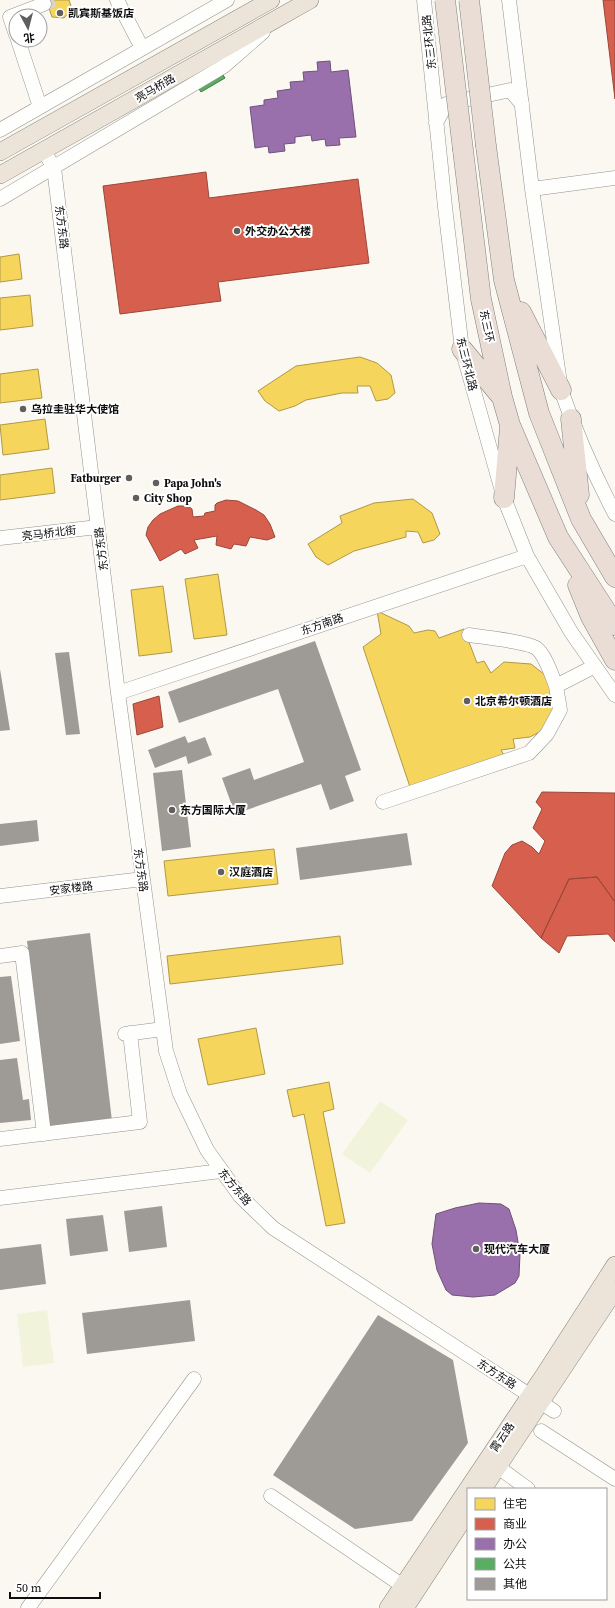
<svg xmlns="http://www.w3.org/2000/svg" width="615" height="1608" font-family="'Source Serif 4','Noto Sans SC',serif">
	<style>
		.pitch { fill: #f1f4db }
		.homes { fill: #f6d55c; stroke: #b09944 }
		.shops { fill: #d6604d; stroke: #9a473a }
		.offices { fill: #9970ab; stroke: #6f527c }
		.public { fill: #5aae61; stroke: #437e48 }
		.building { fill: #9e9b97 }
		.lines { fill: none; stroke-linecap: round; stroke-linejoin: round }
		.minor-tunnel { stroke: #d7d5cf; stroke-width: 14; stroke-dasharray: 14 7; stroke-linecap: butt }
		.minor-casing { stroke: #949390; stroke-width: 15 }
		.major-casing { stroke: #81807d; stroke-width: 18 }
		.highway-casing { stroke: #81807d; stroke-width: 21 }
		.minor { stroke: #fefefd; stroke-width: 14 }
		.major { stroke: #ece4d8; stroke-width: 17 }
		.highway { stroke: #e9ddd5; stroke-width: 20 }
		.highway-bridge-casing { stroke: #81807d; stroke-width: 21; stroke-linecap: butt }
		.highway-bridge { stroke: #e9ddd5; stroke-width: 20 }
		.poi-dot { fill: #605f5d; stroke: #fff; stroke-width: 1.5 }
		.labels { text-anchor: middle; stroke-width: 4; stroke-linejoin: round; paint-order: stroke }
		.poi-label { font-size: 11px; font-weight: bold; fill: #0d0d0d; stroke: #fff; text-anchor: start }
		.street-label { font-size: 11px; fill: #0d0d0d; stroke: #fff }
	</style>
	<rect width="100%" height="100%" fill="#fbf8f1"/>
	<!-- pitch -->
	<path class="pitch" d="M380,1101l28,19 -38,53 -28,-19z
		M47,1310l7,53 -31,4 -6,-53z"/>
	<!-- homes -->
	<path class="homes" d="M46,0h23l3,9 -8,9 -12,-1z
		M19,254l3,25 -22,3v-25z
		M30,295l3,31 -33,4v-32z
		M360,357l17,6 14,12 4,18 -7,6 -12,2 -6,-15h-13l1,7h-16l-36,7 -11,6 -16,5 -14,-10 -7,-10 38,-25z
		M38,369l4,29 -42,5v-29z
		M45,419l4,30 -46,6 -3,-30z
		M52,468l3,25 -55,7v-25z
		M413,499l19,14 8,21 -6,6 -11,3 -5,-11 -12,-1v6l-52,14 -26,14 -12,-8 -8,-13 34,-21 -2,-7 34,-13z
		M218,574l9,61 -33,4 -9,-60z
		M163,586l9,66 -33,4 -8,-66z
		M377,611l32,15 5,7 14,-3 7,1 4,7 25,-9 13,34 7,-2 7,12 13,-11 27,2 18,14 5,31 -7,19 -17,9 -17,2 2,9 -14,2 3,5 -94,32 -47,-140 18,-13z
		M274,849l4,35 -110,12 -4,-35z
		M340,936l3,28 -173,20 -3,-28z
		M256,1028l9,46 -57,11 -10,-46z
		M329,1082l5,27 -11,3 22,111 -19,3 -22,-112 -11,3 -6,-27z"/>
	<!-- shops -->
	<path class="shops" d="M603,0h12v99z
		M206,172l3,26 149,-19 11,84 -151,19 3,19 -101,13 -17,-128z
		M226,500l12,1 18,9 8,5 6,9 5,13 -8,3 -17,-3 -4,9 -12,-2 -3,5 -15,-4 1,-9 -23,4 4,8 -13,6 -4,-5 -21,12 -14,-26 2,-8 5,-7 7,-6 18,-8h10l4,3 1,8 11,-1 1,-3 10,-2v-6l2,-2z
		M159,696l4,31 -26,8 -4,-31z
		M542,792l73,1v109l-18,-25 -28,2 -28,59 -49,-52 13,-33 7,-8 10,-4 10,6 7,7 6,-13 -12,-13 9,-19 -6,-7z
		M597,877l18,25v40l-7,-8 -41,2 -8,17 -18,-15 28,-59z"/>
	<!-- offices -->
	<path class="offices" d="M330,61l1,11 17,-2 8,67 -17,1 1,7 -14,1 -1,-7 -13,2 -1,-6 -16,2v6l-11,1 1,7 -16,2 -1,-7 -13,2 -5,-41 14,-2v-5l14,-2 -1,-7 14,-2 -1,-7 14,-1 -1,-9 15,-1 -1,-9z
		M479,1203l22,1 8,5 7,21 4,24 -1,22 -4,7 -20,12 -22,2 -21,-2 -6,-5 -9,-20 -5,-26 4,-30 19,-6z"/>
	<!-- public -->
	<path class="public" d="M220,70l5,8 -24,14 -5,-8z"/>
	<!-- building -->
	<path class="building" d="M315,641l46,129 -16,6 9,25 -24,9 -9,-26 -86,30 -13,-36 28,-10 4,12 50,-18 -26,-73 -99,34 -11,-31z
		M69,652l11,82 -14,1 -11,-82z
		M0,669l10,61 -10,1z
		M185,736l3,7 17,-6 7,18 -24,9 -2,-8 -31,12 -7,-18z
		M182,770l9,77 -29,4 -9,-78z
		M37,820l2,21 -39,5v-22z
		M407,833l5,32 -112,15 -4,-32z
		M90,933l22,188 -62,8 -23,-188z
		M11,976l9,65 -20,3v-67z
		M17,1058l6,42 6,-1 2,21 -31,3v-63z
		M162,1206l5,41 -38,5 -5,-41z
		M103,1215l5,36 -38,5 -4,-37z
		M41,1244l5,40 -46,6v-41z
		M190,1300l5,41 -108,13 -5,-41z
		M378,1315l75,45 15,83 -56,78 -57,8 -82,-54z"/>
	<g class="lines">
		<!-- minor-tunnel -->
		<path class="minor-tunnel" d="M44,4l10,-4"/>
		<!-- minor casing -->
		<g class="minor-casing">
			<path id="minor" d="M117,0l25,48
				M424,0l21,207 17,142 42,149 23,58 44,76 44,63
				M509,0l23,189 29,201c15,43 33,84 54,124
				M16,35l-6,-18 34,-13
				M18,40l22,67
				M436,123l10,-19 64,-14 12,14
				M0,130l227,-130
				M44,151l10,17 64,525 48,358 14,43 27,56 33,46 33,32 281,183
				M532,189l83,-11
				M0,199l224,-133 39,-34
				M0,538l98,-11
				M469,635c13,2 59,7 67,13 9,6 16,28 20,38
				M118,693l409,-137
				M383,802l146,-49 18,-19 13,-24 -4,-24 39,-20
				M0,896l143,-17
				M0,956l22,-3 22,181
				M125,1034l38,-5
				M0,1139l140,-17 -10,-89
				M0,1198l221,-27
				M541,1431l74,48
				M498,1467l30,22
				M271,1496l132,90
				M28,1608l166,-229"/>
		</g>
		<!-- major casing -->
		<g class="major-casing">
			<path id="major" d="M0,152l271,-152
				M0,175l310,-175
				M483,1489l132,-199
				M388,1608l156,-233 71,-110
				M405,1608l63,-96"/>
		</g>
		<!-- highway casing -->
		<g class="highway-casing">
			<path id="highway" d="M486,146l18,134 35,133 42,106 34,58
				M463,150l18,149 21,98 8,28 48,112 57,88
				M521,312l40,78
				M462,349l38,46
				M571,419l8,76
				M504,498l6,-71
				M578,585l13,32 24,43"/>
		</g>
		<!-- minor -->
		<use href="#minor" class="minor"/>
		<!-- major -->
		<use href="#major" class="major"/>
		<!-- highway -->
		<use href="#highway" class="highway"/>
		<!-- highway-bridge casing -->
		<g class="highway-bridge-casing">
			<path id="highway-bridge" d="M445,0l18,150
				M469,0l17,146"/>
		</g>
		<!-- highway-bridge -->
		<use href="#highway-bridge" class="highway-bridge"/>
	</g>
	<!-- markers -->
	<g class="poi-dot">
		<circle cx="60" cy="13" r="4"/>
		<circle cx="237" cy="231" r="4"/>
		<circle cx="23" cy="409" r="4"/>
		<circle cx="129" cy="478" r="4"/>
		<circle cx="156" cy="483" r="4"/>
		<circle cx="136" cy="498" r="4"/>
		<circle cx="467" cy="701" r="4"/>
		<circle cx="172" cy="810" r="4"/>
		<circle cx="221" cy="872" r="4"/>
		<circle cx="476" cy="1249" r="4"/>
	</g>
	<g class="labels">
		<!-- poi labels -->
		<g class="poi-label">
			<text x="68" y="17">凯宾斯基饭店</text>
			<text x="245" y="235">外交办公大楼</text>
			<text x="31" y="413">乌拉圭驻华大使馆</text>
			<text x="121" y="482" text-anchor="end">Fatburger</text>
			<text x="164" y="487">Papa John's</text>
			<text x="144" y="502">City Shop</text>
			<text x="475" y="705">北京希尔顿酒店</text>
			<text x="180" y="814">东方国际大厦</text>
			<text x="229" y="876">汉庭酒店</text>
			<text x="484" y="1253">现代汽车大厦</text>
		</g>
		<!-- street labels -->
		<g class="street-label">
			<text transform="translate(429 42) rotate(-96)" y="4">东三环北路</text>
			<text transform="translate(155 88) rotate(-30)" y="4">亮马桥路</text>
			<text transform="translate(62 227) rotate(83)" y="4">东方东路</text>
			<text transform="translate(487 326) rotate(78)" y="4">东三环</text>
			<text transform="translate(467 364) rotate(76)" y="4">东三环北路</text>
			<text transform="translate(49 533) rotate(-7)" y="4">亮马桥北街</text>
			<text transform="translate(101 549) rotate(-97)" y="4">东方东路</text>
			<text transform="translate(322 624) rotate(-19)" y="4">东方南路</text>
			<text transform="translate(141 870) rotate(82)" y="4">东方东路</text>
			<text transform="translate(71 888) rotate(-7)" y="4">安家楼路</text>
			<text transform="translate(235 1187) rotate(50)" y="4">东方东路</text>
			<text transform="translate(497 1374) rotate(33)" y="4">东方东路</text>
			<text transform="translate(502 1437) rotate(-56)" y="4">霄云路</text>
		</g>
	</g>
	<!-- legend -->
	<rect x="467" y="1488" width="140" height="112" fill="#ffffff" stroke="#9e9e9e"/>
	<rect x="475" y="1498" width="20" height="12" fill="#f6d55c" stroke="#9e9e9e"/>
	<text x="503" y="1508" font-size="12" fill="#0d0d0d">住宅</text>
	<rect x="475" y="1518" width="20" height="12" fill="#d6604d" stroke="#9e9e9e"/>
	<text x="503" y="1528" font-size="12" fill="#0d0d0d">商业</text>
	<rect x="475" y="1538" width="20" height="12" fill="#9970ab" stroke="#9e9e9e"/>
	<text x="503" y="1548" font-size="12" fill="#0d0d0d">办公</text>
	<rect x="475" y="1558" width="20" height="12" fill="#5aae61" stroke="#9e9e9e"/>
	<text x="503" y="1568" font-size="12" fill="#0d0d0d">公共</text>
	<rect x="475" y="1578" width="20" height="12" fill="#9e9b97" stroke="#9e9e9e"/>
	<text x="503" y="1588" font-size="12" fill="#0d0d0d">其他</text>
	<!-- north arrow -->
	<g transform="translate(28 28) rotate(173)"><circle r="19" fill="#ffffff" stroke="#9e9e9e"/>
	<path d="M0-3L7 15L0 10L-7 15Z" fill="#605f5d"/>
	<text y="-6" font-size="11" font-weight="bold" text-anchor="middle" fill="#0d0d0d">北</text>
	</g>
	<!-- scale -->
	<path d="M10 1592v6h90v-6" fill="none" stroke="#0d0d0d" stroke-width="2"/>
	<text x="16" y="1592" font-size="12" fill="#0d0d0d" stroke="#ffffff" stroke-width="3" paint-order="stroke">50 m</text>
</svg>
